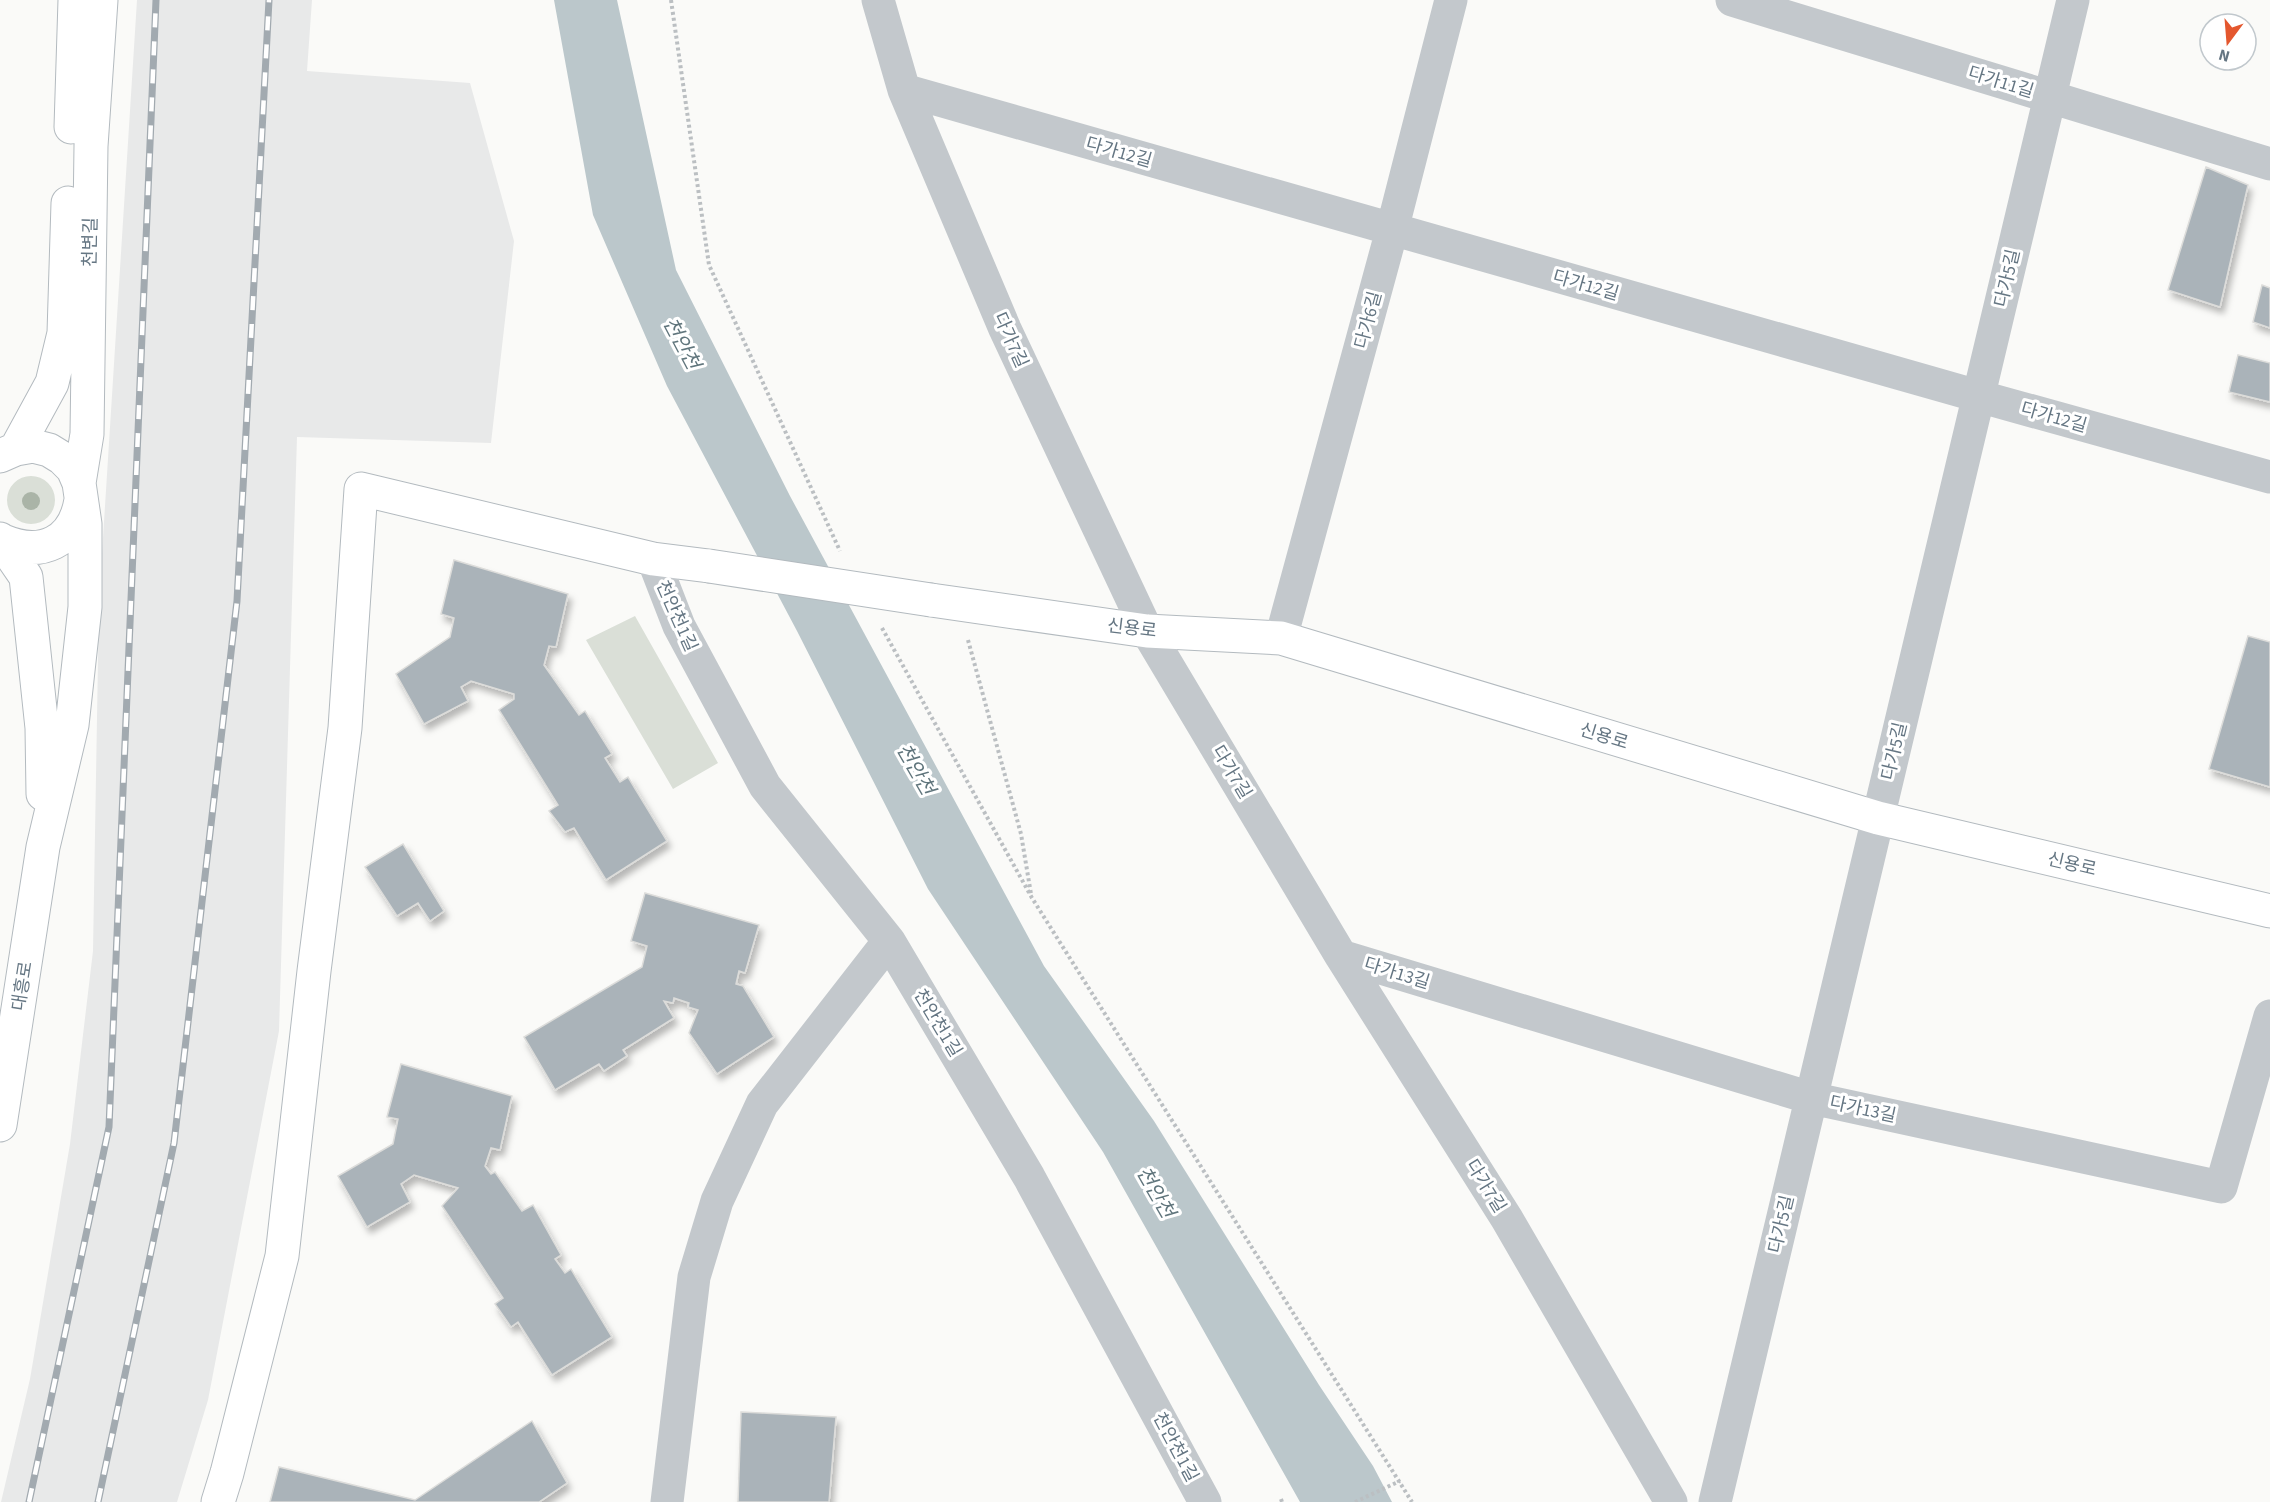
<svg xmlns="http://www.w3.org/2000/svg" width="2270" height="1502" font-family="'Source Sans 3','Noto Sans KR',sans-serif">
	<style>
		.built { fill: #e8e9e9 }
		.green { fill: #dadfd7 }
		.water { fill: #bbc7cb }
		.building { fill: #aab3b9; stroke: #dcdcda; stroke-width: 1.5; filter: url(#shadow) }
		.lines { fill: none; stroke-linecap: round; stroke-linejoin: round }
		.secondary-casing { stroke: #b3babf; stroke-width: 35 }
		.path { stroke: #bbbfc2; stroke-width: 4; stroke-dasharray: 3 3; stroke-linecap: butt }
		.street { stroke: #c3c8cc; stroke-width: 33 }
		.secondary { stroke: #fff; stroke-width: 33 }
		.rail-casing { stroke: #a2aab0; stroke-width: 7 }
		.rail { stroke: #fff; stroke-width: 4.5; stroke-dasharray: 14; stroke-linecap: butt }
		.secondary-bridge-casing { stroke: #b3babf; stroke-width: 35; stroke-linecap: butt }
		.secondary-bridge { stroke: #fff; stroke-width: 33 }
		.tree { fill: #aab4a7 }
		.labels { text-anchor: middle; stroke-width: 6; stroke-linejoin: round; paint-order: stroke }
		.street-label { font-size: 18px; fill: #657683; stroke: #fff }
		.water-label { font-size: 20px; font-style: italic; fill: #60757c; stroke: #fff }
	</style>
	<defs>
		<filter id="shadow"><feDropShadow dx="3.5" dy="6" stdDeviation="3" flood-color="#0004"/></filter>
	</defs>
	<rect width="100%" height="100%" fill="#fafaf8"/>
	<!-- built -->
	<path class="built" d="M137,0h175l-5,71 163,12 44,158 -23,202 -194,-6 -18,594 -71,369 -31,102h-176l29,-123 40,-235 23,-193 6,-350z"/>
	<!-- green -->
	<path class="green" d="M7 500a24 24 0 1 1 48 0a24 24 0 1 1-48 0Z
		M635,616l83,147 -45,26 -87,-149z"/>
	<!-- water -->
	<path class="water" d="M554,0h63l59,270 114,226 254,470 110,155 165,264 54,81 19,36h-92l-197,-350 -175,-263 -131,-258 -130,-245 -74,-171z"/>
	<!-- building -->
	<path class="building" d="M2206,167l42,18 -28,122 -52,-17z
		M2262,285l8,3v40l-17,-6z
		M2238,355l32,8v39l-41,-10z
		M454,560l114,34 -12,53 -7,-1 -5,19 35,50 6,-4 27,43 -7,4 15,24 8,-5 39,64 -61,39 -32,-52 -9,4 -16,-21 9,-6 -59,-95 15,-11v-5l-43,-13 -10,6 7,14 -44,23 -28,-50 54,-37 4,-19 -13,-4z
		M2248,636l22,6v145l-61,-18z
		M403,844l41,67 -14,10 -12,-18 -21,13 -32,-49z
		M645,893l114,32 -14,48 -6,-2 -3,13 7,2 31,51 -57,37 -28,-41 9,-23 -10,-3 1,-4 -15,-5 -1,5 -9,-2 10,17 -51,32 4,6 -23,15 -5,-7 -44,26 -31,-53 118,-70 5,-21 -16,-5z
		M401,1064l111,32 -12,54 -9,-2 -6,18 6,8 4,-2 27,39 11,-6 28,50 -6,4 10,14 6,-4 41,68 -60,38 -34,-53 -7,5 -16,-23 8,-6 -61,-92 16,-18 -44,-13 -13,9 9,18 -43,25 -29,-51 55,-32 5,-25 -11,-2z
		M741,1412l95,5 -7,85h-91z
		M532,1421l35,62 -28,19h-269l9,-35 136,33z"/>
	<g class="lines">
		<!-- secondary casing -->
		<g class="secondary-casing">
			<path id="secondary" d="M71,127l4,-127
				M16,449l36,-66 12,-50 4,-130
				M0,456l16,-7 17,-3 16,4 13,8 11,11 6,14 6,41v83l-13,118 -29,122 -43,278
				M79,483l8,-49 4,-288 10,-146
				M0,539l26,38 16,151 1,66
				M3,541c38,16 71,2 78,-41
				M931,600l216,31 134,7 597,180 392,93
				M218,1502l9,-29 55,-217 32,-285 31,-243 16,-239 292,70 56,7"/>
		</g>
		<!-- path -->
		<path class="path" d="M671,0l38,265 131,286
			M882,628l150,270 380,604
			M968,640l53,194 10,60
			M1281,1499l1,3
			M1355,1502l45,-21"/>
		<!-- street -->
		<path class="street" d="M878,0l26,90 101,239 142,302 194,325 166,263 164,283
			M1732,0l538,164
			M904,90l1074,306 292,81
			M653,559l26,67 86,160 124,155 140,236 176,325
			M1281,638l111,-408 59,-230
			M1341,956l470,142 410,89 49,-171
			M667,1502l27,-225 23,-76 45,-97 127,-163
			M1715,1502l358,-1502"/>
		<!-- secondary -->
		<use href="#secondary" class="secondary"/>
		<!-- rail casing -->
		<g class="rail-casing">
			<path id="rail" d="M29,1502l80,-375 47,-1127
				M98,1502l76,-359 63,-542 32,-601"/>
		</g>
		<!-- rail -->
		<use href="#rail" class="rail"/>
		<!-- secondary-bridge casing -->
		<g class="secondary-bridge-casing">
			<path id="secondary-bridge" d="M709,566l222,34"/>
		</g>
		<!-- secondary-bridge -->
		<use href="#secondary-bridge" class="secondary-bridge"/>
	</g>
	<!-- trees -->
	<circle class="tree" cx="31" cy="501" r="9"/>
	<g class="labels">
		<!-- street labels -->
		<g class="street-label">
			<text transform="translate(2001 82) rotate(17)" y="6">다가11길</text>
			<text transform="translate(1119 152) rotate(16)" y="6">다가12길</text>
			<text transform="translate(90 242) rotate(-89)" y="6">천변길</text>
			<text transform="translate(2007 278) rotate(-77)" y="6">다가5길</text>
			<text transform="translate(1586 285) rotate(16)" y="6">다가12길</text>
			<text transform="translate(1368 320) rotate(-75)" y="6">다가6길</text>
			<text transform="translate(1011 340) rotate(66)" y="6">다가7길</text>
			<text transform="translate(2054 417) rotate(16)" y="6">다가12길</text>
			<text transform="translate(677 616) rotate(66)" y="6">천안천1길</text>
			<text transform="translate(1132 628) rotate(7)" y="6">신용로</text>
			<text transform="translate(1604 736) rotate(17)" y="6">신용로</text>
			<text transform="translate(1894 751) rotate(-77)" y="6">다가5길</text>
			<text transform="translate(1232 772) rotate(59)" y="6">다가7길</text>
			<text transform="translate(2072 864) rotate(13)" y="6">신용로</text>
			<text transform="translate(1397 973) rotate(17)" y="6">다가13길</text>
			<text transform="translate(22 986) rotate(-81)" y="6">대흥로</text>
			<text transform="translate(938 1023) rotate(59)" y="6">천안천1길</text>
			<text transform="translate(1863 1109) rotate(12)" y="6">다가13길</text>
			<text transform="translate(1486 1186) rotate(58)" y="6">다가7길</text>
			<text transform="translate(1781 1224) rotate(-77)" y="6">다가5길</text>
			<text transform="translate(1176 1447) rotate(62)" y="6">천안천1길</text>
		</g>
		<!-- water labels -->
		<g class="water-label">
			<text transform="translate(682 343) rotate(62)" y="7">천안천</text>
			<text transform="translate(916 769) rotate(60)" y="7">천안천</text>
			<text transform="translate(1156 1192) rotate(60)" y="7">천안천</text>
		</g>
	</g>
	<!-- north arrow -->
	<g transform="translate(2228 42) rotate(196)"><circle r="28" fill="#ffffff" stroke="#c1c8cd" stroke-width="1.5"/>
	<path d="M0-4.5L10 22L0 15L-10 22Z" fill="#e4572e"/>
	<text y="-9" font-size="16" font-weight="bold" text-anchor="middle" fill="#657683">N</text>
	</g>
</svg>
